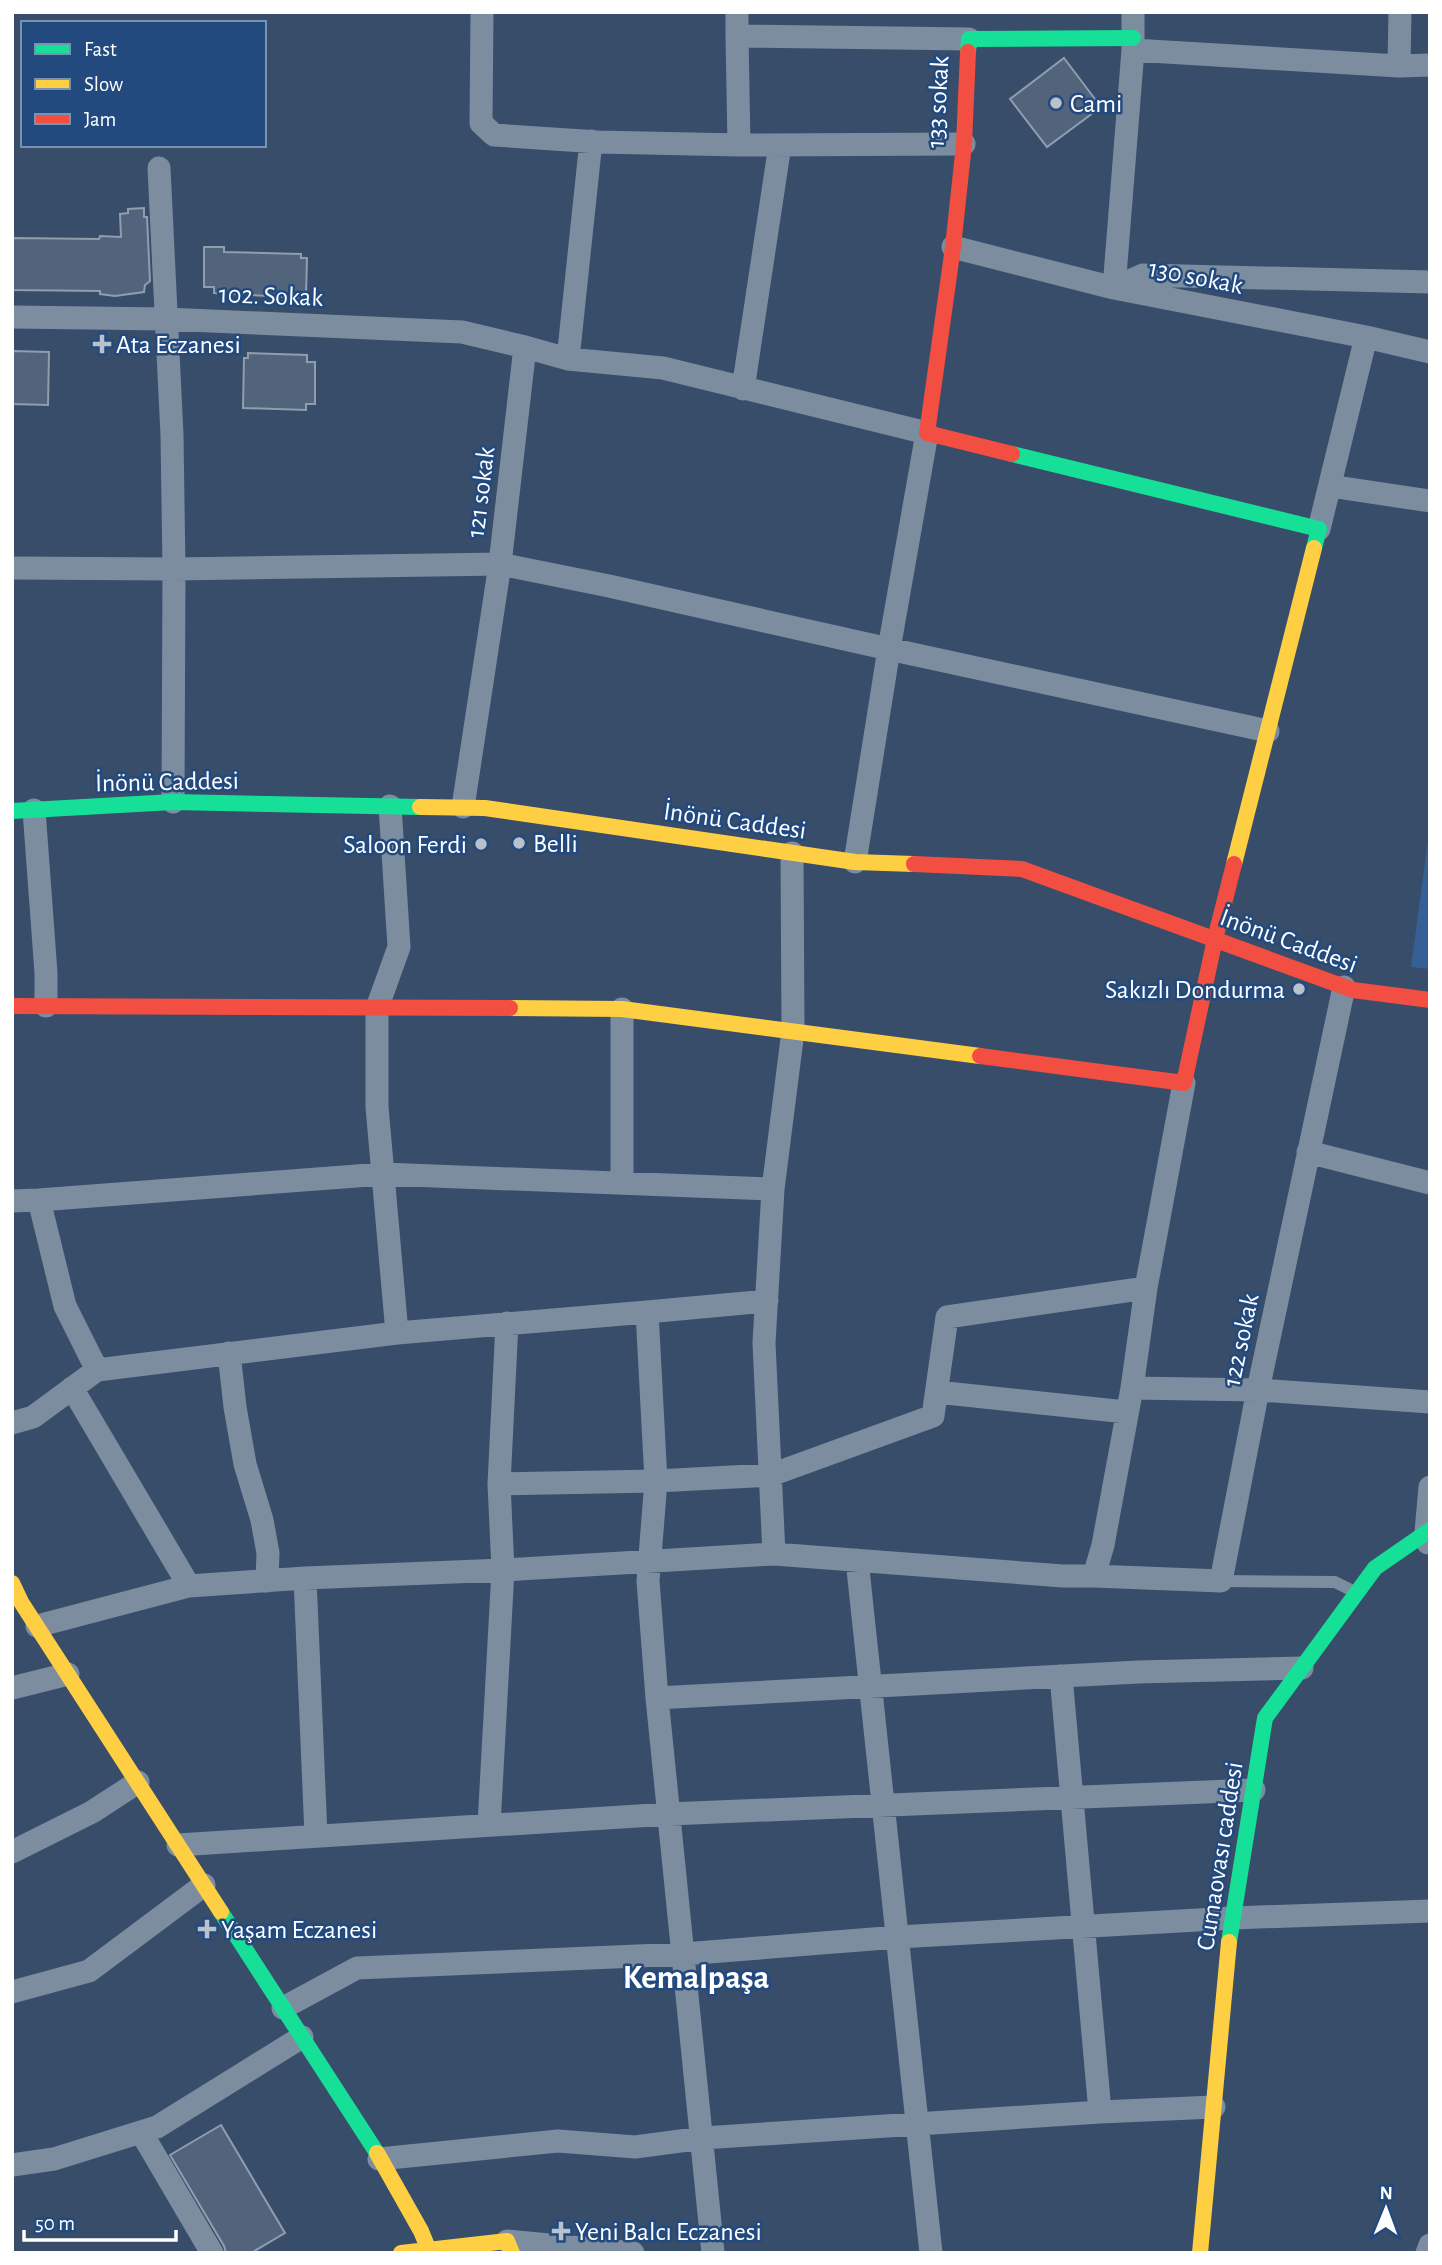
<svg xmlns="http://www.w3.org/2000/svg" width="1442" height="2265" font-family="'Alegreya Sans',sans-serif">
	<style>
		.green { fill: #366095 }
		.building { fill: #52647c; stroke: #909daf; stroke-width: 2 }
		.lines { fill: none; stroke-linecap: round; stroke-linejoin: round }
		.lane { stroke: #7d8da0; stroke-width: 12 }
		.street { stroke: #7d8da0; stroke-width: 23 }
		.fast { stroke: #16e098; stroke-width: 16 }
		.slow { stroke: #ffcf43; stroke-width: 16 }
		.jam { stroke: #f24e42; stroke-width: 16 }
		.poi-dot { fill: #b9c1cb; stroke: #224a7f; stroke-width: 2.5 }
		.labels { text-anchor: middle; stroke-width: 5; stroke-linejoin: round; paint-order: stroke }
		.street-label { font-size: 26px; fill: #fff; stroke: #224a7f }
		.poi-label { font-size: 26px; fill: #fff; stroke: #224a7f; text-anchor: start }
		.district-label { font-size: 33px; font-weight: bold; fill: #fff; stroke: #224a7f }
	</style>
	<rect width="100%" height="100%" fill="#374d6a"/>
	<!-- green -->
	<path class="green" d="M1430,825v144l-19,-2z"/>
	<!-- building -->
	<path class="building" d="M1064,58l37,49 -54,40 -37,-48z
		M144,208v9h3l3,64 -5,4 -1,7 -29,4 -15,-2v-3l-88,-1v-52l87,1 1,-3 21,1 -1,-23 8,-1v-4z
		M204,247h20v5l77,2v4h6l-1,37h-3v3l-89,-5v-6h-10z
		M12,351l37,1 -1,53 -36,-1z
		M248,353l59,2v7h8v42h-9v6l-63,-2 1,-50h4z
		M221,2125l64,108 -34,20h-25l-2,-7 -54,-91z"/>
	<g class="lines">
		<!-- lane -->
		<path class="lane" d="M1221,1581l114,1 22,11"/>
		<!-- street -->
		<path class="street" d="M482,12l-1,111 13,12 104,7 141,3
			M1133,12v38l-19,238 29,-13 287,7
			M737,36v-24
			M1133,50l266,16 31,-1
			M1399,66l1,-54
			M964,144l-225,1 -2,-109 232,3
			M159,168l13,267 2,134 -1,233
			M953,247l161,41 252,49 64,15
			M12,317l154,2 296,13 63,15
			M525,347l43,12 95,9 264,65 -38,216 -280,-63 -109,-22z
			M568,359l23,-218
			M743,389l37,-244
			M1330,486l100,15
			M1319,529l47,-192
			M12,568l162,1 326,-5 -37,243
			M390,806l9,141 -22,61v99l20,226 250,-21
			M34,810l12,163v33
			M792,853l1,178 -20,158 -9,154 10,211 289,22h31l9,-31 29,-157 14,-100 38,-205
			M855,862l34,-213 379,82
			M622,1009v174
			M1308,1152l122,31
			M12,1201l27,-1
			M1146,1288l-199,29 -14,99 -162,59 -115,6 -8,100 9,117 481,-26 164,-4
			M229,1353l6,54 10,57 17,56 6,33 -1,28
			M97,1370l-32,-64 -26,-106 344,-26 390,15
			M72,1388l117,198
			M1132,1388l126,2 172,12
			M937,1392l189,20
			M12,1423l21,-6 64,-47 300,-37
			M499,1484l8,-161
			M1428,1543l-2,-11 4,-45
			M857,1560l74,693
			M1094,1576l127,5 37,-191 86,-403
			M305,1578l198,-8 -4,-86 157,-3 -9,-169 120,-11
			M37,1626l152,-40 116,-8 11,258
			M1061,1676l39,436 114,-5
			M12,1688l56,-14
			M657,1698l56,555
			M489,1825l14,-255 271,-16
			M178,1845l491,-31 585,-24
			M12,1852l80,-40 46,-30
			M12,1992l77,-21 115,-86
			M283,2008l74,-40 327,-14 214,-17 335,-19 197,-7
			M141,2132l71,121
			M379,2159l179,-18 77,6 68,-9 397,-26
			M12,2165l42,-6 103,-32 145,-90
			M507,2241l126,12
			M1427,2253l3,-8"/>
		<!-- fast -->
		<path class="fast" d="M968,52l1,-13 164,-1
			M1012,454l307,75 -5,19
			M12,811l161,-9 247,5
			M221,1912l156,241
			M1229,1942l36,-224 110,-150 55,-38"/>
		<!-- slow -->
		<path class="slow" d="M420,807l65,1 370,54 59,2
			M1234,864l80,-316
			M510,1008l112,1 358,47
			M12,1583l9,19 200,310
			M377,2153l44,78 9,22
			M401,2253l106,-12 5,12
			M1200,2253l29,-311"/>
		<!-- jam -->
		<path class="jam" d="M968,52l-4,92 -11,103 -26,186 85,21
			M914,864l108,5 331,121 77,10
			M12,1006l498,2
			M980,1056l204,27 31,-144 19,-75"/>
	</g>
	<!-- markers -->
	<g class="poi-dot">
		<circle cx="1056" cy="103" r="7"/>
		<path d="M98.5 333.5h7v7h7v7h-7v7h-7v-7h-7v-7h7z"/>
		<circle cx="519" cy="843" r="7"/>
		<circle cx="481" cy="844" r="7"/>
		<circle cx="1299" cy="989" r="7"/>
		<path d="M203.5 1918.5h7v7h7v7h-7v7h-7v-7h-7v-7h7z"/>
		<path d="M557.5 2220.5h7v7h7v7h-7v7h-7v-7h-7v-7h7z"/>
	</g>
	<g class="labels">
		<!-- street labels -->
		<g class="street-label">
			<text transform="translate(937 102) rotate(-87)" y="9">133 sokak</text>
			<text transform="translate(1196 276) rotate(11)" y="9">130 sokak</text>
			<text transform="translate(271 295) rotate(2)" y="9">102. Sokak</text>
			<text transform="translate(480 492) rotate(-83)" y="9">121 sokak</text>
			<text transform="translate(167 781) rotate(-1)" y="9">İnönü Caddesi</text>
			<text transform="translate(735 820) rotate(8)" y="9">İnönü Caddesi</text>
			<text transform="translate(1289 940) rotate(20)" y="9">İnönü Caddesi</text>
			<text transform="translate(1240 1340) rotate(-78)" y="9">122 sokak</text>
			<text transform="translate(1219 1856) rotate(-81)" y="9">Cumaovası caddesi</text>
		</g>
		<!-- poi labels -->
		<g class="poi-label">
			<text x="1070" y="112">Cami</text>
			<text x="116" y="353">Ata Eczanesi</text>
			<text x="533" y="852">Belli</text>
			<text x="467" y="853" text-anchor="end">Saloon Ferdi</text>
			<text x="1285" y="998" text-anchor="end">Sakızlı Dondurma</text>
			<text x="221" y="1938">Yaşam Eczanesi</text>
			<text x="575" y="2240">Yeni Balcı Eczanesi</text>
		</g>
		<!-- district labels -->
		<g class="district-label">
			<text x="696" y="1988">Kemalpaşa</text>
		</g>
	</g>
	<!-- border -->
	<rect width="1442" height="2265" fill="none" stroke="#ffffff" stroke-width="28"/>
	<!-- legend -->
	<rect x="21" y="21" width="245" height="126" fill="#224a7f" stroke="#7a92b2" stroke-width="2"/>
	<rect x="35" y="44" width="35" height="10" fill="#16e098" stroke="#7a92b2" stroke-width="2"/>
	<text x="84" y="56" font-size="21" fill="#ffffff">Fast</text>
	<rect x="35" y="79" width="35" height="10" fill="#ffcf43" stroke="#7a92b2" stroke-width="2"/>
	<text x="84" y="91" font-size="21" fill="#ffffff">Slow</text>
	<rect x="35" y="114" width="35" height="10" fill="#f24e42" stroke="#7a92b2" stroke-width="2"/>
	<text x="84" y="126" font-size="21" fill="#ffffff">Jam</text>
	<!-- north arrow -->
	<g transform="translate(1386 2209) rotate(1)" stroke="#224a7f" stroke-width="5" paint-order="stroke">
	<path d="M0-5L12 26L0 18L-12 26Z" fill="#ffffff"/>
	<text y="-10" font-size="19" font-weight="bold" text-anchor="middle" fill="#ffffff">N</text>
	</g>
	<!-- scale -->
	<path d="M24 2230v10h152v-10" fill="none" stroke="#ffffff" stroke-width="3.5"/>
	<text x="35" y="2230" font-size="21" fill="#ffffff" stroke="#224a7f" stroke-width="5" paint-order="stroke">50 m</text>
</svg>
